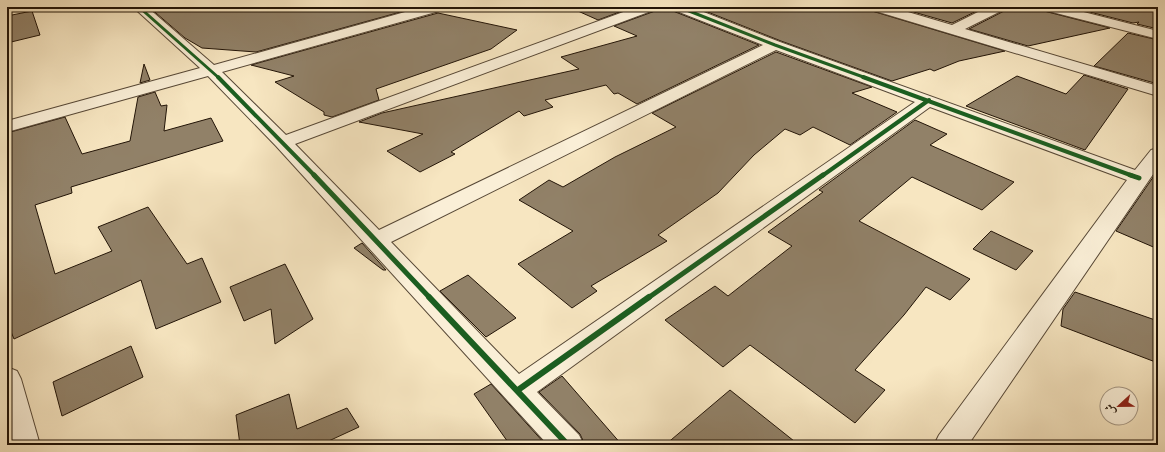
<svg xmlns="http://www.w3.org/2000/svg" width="1165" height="452" font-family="'IM FELL English',Amiri,serif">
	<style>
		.building { fill: #918168; stroke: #221407 }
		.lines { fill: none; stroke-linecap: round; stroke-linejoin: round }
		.minor-casing { stroke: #574836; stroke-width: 2 }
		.minor { fill: #faefd7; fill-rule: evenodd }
		.cycleway-far3-casing { stroke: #faefd7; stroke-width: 4.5 }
		.cycleway-far2-casing { stroke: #faefd7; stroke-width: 6 }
		.cycleway-far1-casing { stroke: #faefd7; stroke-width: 8 }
		.cycleway-casing { stroke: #faefd7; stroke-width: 9 }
		.cycleway-far3 { stroke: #1b5e20; stroke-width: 3 }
		.cycleway-far2 { stroke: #1b5e20; stroke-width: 4 }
		.cycleway-far1 { stroke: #1b5e20; stroke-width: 5 }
		.cycleway { stroke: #1b5e20; stroke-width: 6 }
	</style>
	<rect width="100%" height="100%" fill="#f7e6c1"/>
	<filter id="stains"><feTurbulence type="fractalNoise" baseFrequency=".005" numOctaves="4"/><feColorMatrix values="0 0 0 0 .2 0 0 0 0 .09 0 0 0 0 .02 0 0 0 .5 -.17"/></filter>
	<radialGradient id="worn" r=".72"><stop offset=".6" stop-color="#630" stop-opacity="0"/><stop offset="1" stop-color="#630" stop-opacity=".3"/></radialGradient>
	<!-- building -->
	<path class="building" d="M149,7h264l2,1 -159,44 -54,-4 -17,-10z
		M569,7h64l-35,13z
		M656,7h16l1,4 86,34 -122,59 -19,-11 -4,1 -8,-9 -61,15 8,7 -29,9 -5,-5 -68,41 4,2 -35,18 -33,-21 36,-17 -64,-12 23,-9 197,-44 -18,-12 76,-21 -23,-10 41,-15z
		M695,7h175l2,4 133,40 -46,10 -25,10 -4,-2 -38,12 -111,-40z
		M896,7h89l-33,16z
		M1005,7h37l2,4 66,17 -82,18 -59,-17 35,-18z
		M1070,7h88v22l-21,-5 2,-2 -6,1z
		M32,11l8,24 -33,8v-27z
		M438,13l79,17 -26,19 -115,40 3,11 -47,17 -8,-2v-3l-49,-30 19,-6 -43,-11z
		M1128,33l30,7v44l-64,-18z
		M776,52l96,35 -20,6 45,19 -47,33 -37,-18 -13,8 -15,-6 -31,26 -36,38 -60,42 9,6 -76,45 6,5 -25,17 -54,-44 55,-33 -54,-31 30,-20 14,7 52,-30 61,-30 -24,-14z
		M144,64l6,16 -10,3z
		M1084,75l44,14 -43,61 -119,-44 51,-30 49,18z
		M155,92l6,14 6,-1 -3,26 47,-13 12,23 -152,46 1,6 -37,12 20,69 57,-23 -14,-24 50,-20 39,57 15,-6 19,44 -65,27 -15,-49 -127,59 -7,-17v-189l58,-16 17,37 48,-13 8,-44z
		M915,120l32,14 -17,11 84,37 -32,28 -70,-33 -53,44 111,58 -20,21 -24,-13 -22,28 -49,55 30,20 -30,33 -105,-78 -27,22 -58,-47 50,-34 13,10 64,-50 -24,-14 55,-40 -4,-2z
		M1158,170v79l-42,-18z
		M991,231l42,20 -17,19 -43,-21z
		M362,243l24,27h-3l-29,-22z
		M285,264l28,55 -38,25 -4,-35 -27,12 -14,-34z
		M468,275l48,43 -30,19 -46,-46z
		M1075,292l83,29v42l-97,-37 2,-17z
		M131,346l12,31 -81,39 -9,-34z
		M562,376l60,69h-37l-5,-11 -41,-42z
		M491,384l55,61h-36l-36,-51z
		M730,390l69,55h-134z
		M289,394l8,35 50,-21 12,19 -39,18h-80l-4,-30z"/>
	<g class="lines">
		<!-- minor casing -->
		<g class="minor-casing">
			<path id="minor" d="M133,7h14l67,58 209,-58h21l-1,3 -221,62 64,63 351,-128h18l-1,3 -359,134 84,86 384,-185 -89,-35 -1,-3h18l89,35 355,128 16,-20 7,-2v19l-190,278h-34l5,-10 188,-255 -197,-73 -393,285 42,43 5,10h-36l-272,-299 -68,-70 -201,56v-11l193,-53zM776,50l139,52 -396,272 -128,-132z
				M871,7h20l61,18 36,-18h16l-1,3 -38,19 193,57v10l-286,-86z
				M1043,7h21l94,24v8l-114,-29z
				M7,367l10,4 4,8 19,66h-32l-1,-6z"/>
		</g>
		<!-- minor -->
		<use href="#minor" class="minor"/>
		<!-- cycleway-far3 casing -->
		<g class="cycleway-far3-casing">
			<path id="cycleway-far3" d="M139,7l80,71
				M679,7l96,38 91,33"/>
		</g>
		<!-- cycleway-far2 casing -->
		<g class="cycleway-far2-casing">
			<path id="cycleway-far2" d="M218,77l97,99
				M863,77l270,99
				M822,176l107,-76"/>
		</g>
		<!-- cycleway-far1 casing -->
		<g class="cycleway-far1-casing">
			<path id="cycleway-far1" d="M314,175l116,123
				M1130,175l9,3
				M648,298l175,-123"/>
		</g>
		<!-- cycleway casing -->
		<g class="cycleway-casing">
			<path id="cycleway" d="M429,297l139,148
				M518,390l131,-93"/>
		</g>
		<!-- cycleway-far3 -->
		<use href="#cycleway-far3" class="cycleway-far3"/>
		<!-- cycleway-far2 -->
		<use href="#cycleway-far2" class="cycleway-far2"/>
		<!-- cycleway-far1 -->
		<use href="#cycleway-far1" class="cycleway-far1"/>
		<!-- cycleway -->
		<use href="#cycleway" class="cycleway"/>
	</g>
	<!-- margin -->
	<rect width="1165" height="452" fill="none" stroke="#f7e6c1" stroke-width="24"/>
	<rect x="8" y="8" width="1149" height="436" fill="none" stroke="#221407" stroke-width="2"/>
	<rect x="12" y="12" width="1141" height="428" fill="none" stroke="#221407"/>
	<!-- north arrow -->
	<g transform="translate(1119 406) rotate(248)"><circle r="19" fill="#faefd7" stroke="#a49784"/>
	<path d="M0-3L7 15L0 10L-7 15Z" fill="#8f2418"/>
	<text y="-6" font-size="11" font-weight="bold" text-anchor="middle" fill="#221407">ش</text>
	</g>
	<rect width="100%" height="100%" filter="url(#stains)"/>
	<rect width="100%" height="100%" fill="url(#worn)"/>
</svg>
